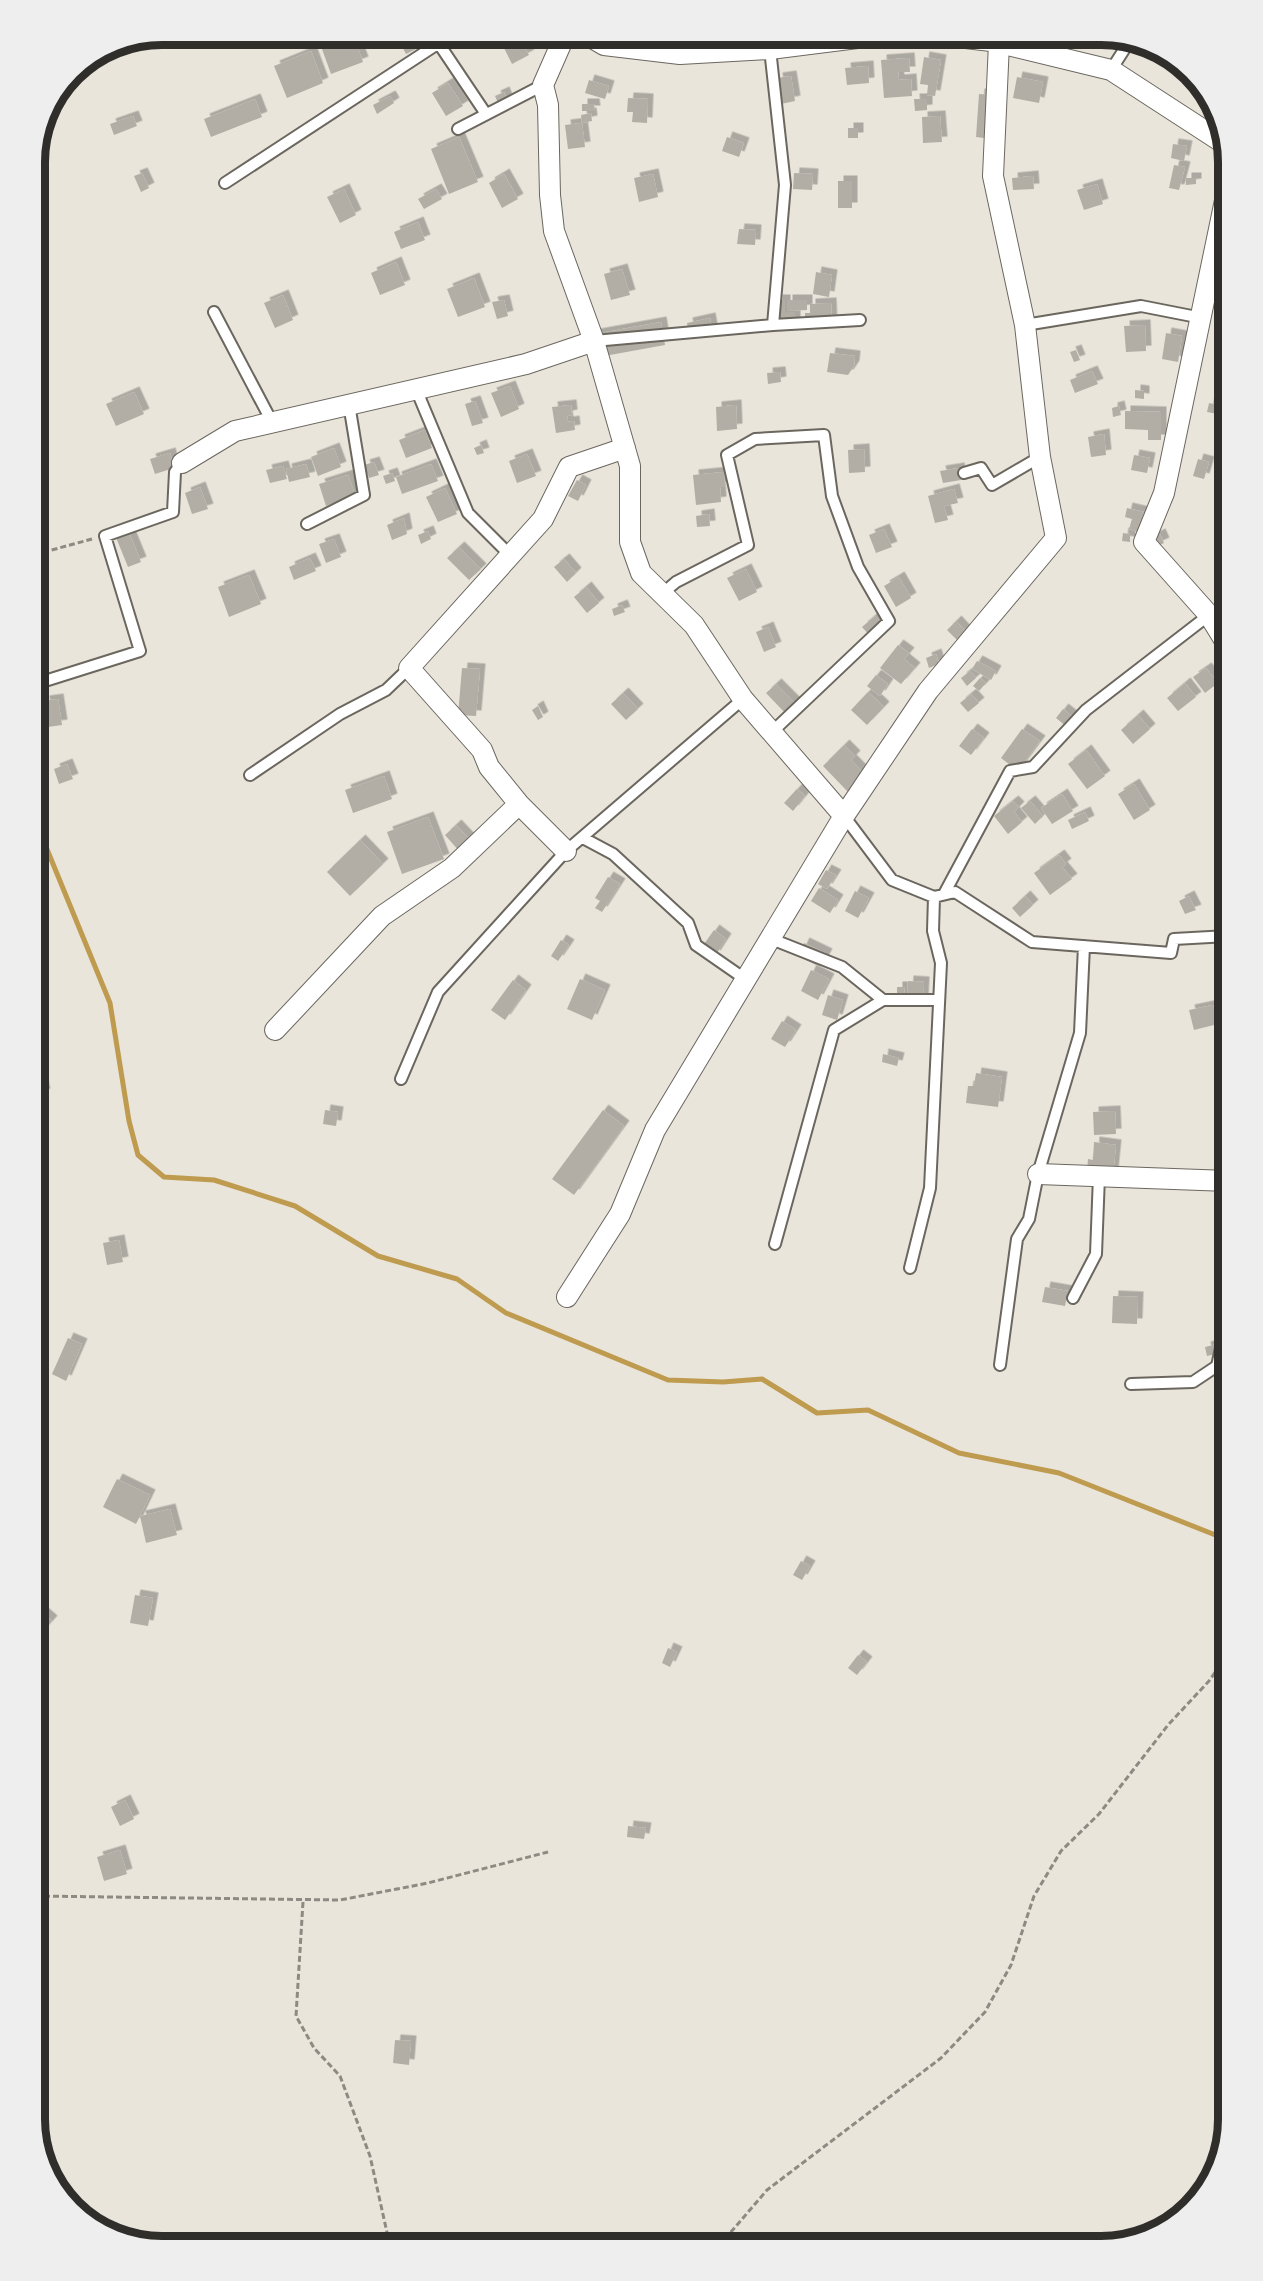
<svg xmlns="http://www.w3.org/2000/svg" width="1263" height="2281" font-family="Poppins,sans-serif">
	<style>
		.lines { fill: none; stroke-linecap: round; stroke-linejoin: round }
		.stream { stroke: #be9b4f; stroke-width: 5 }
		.building { fill: #b2aea5; filter: url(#shadow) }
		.service-casing { stroke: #6b675f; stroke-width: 14 }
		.minor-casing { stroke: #6b675f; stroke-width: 22 }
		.path { stroke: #8d8a83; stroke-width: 3; stroke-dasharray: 6 3; stroke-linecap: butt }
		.service { stroke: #fff; stroke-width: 10 }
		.minor { stroke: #fff; stroke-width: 20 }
		.rim { fill: none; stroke: #302e2b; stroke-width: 8 }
	</style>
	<defs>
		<filter id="shadow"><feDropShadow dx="5.5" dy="-5.5" stdDeviation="0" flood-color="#0004"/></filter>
	</defs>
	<rect width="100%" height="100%" fill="#e9e5db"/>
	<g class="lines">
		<!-- stream -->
		<path class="stream" d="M35,820l75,183 19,118 9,34 26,22 50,3 81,26 83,50 79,23 49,34 162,67 55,2 39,-3 55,34 51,-3 91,43 100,20 169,67"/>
	</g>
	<!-- building -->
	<path class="building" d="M328,35h25l10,27 -32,12 -13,-36z
		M396,35h25l5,9 -20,10z
		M516,35h2l11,20 -17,9 -11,-22z
		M1115,37l13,5 -2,4 -12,-5z
		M311,51l12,32 -36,15 -13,-32z
		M924,57l17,3 -6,36 -8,-1 1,-10 -8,-1z
		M909,58l1,14h-12l1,8 12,-1 1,17 -28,2 -3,-38z
		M868,66l1,17 -22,2 -2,-17z
		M791,76l4,25 -14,3 -4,-26z
		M1017,77l26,5 -4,21 -26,-5z
		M589,80l20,6 -4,13 -20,-6z
		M448,83l15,23 -17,10 -14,-23z
		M504,92l6,16 -8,4 -7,-16z
		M979,94l17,1 -4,44 -16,-2z
		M390,96l4,7 -17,11 -4,-9z
		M628,98l20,1 -1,24 -15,-1 1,-10h-6z
		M255,99l7,18 -51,20 -7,-18z
		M914,99h13v11l-12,1z
		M582,104h12l1,7h-13z
		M591,113l1,8 -10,2 -1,-8z
		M133,116l4,10 -23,9 -4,-11z
		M940,116l2,26 -19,1 -1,-26z
		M582,123l3,24 -17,2 -3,-24z
		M848,128h10v10h-10z
		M459,137l19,45 -29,12 -18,-45z
		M727,137l17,6 -5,14 -17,-6z
		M1173,144l14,2 -3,15 -13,-3z
		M1174,165l11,2 -6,23 -10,-2z
		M142,173l7,15 -8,4 -7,-16z
		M794,173l19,1 -1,16 -19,-1z
		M504,174l14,25 -16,9 -13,-25z
		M653,174l5,23 -19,5 -5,-24z
		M1033,176l1,13 -21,1 -1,-12z
		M1186,178h10v6l-10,1z
		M838,181h14v27h-14z
		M1097,184l6,20 -19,6 -7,-20z
		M344,189l12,26 -16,8 -13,-26z
		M436,189l6,10 -18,10 -6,-10z
		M418,222l7,18 -24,9 -7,-17z
		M739,229l17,1 -1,15 -18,-1z
		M396,262l9,23 -25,10 -9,-22z
		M622,269l8,26 -19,5 -7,-26z
		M816,272l16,3 -3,22 -16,-3z
		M474,278l11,29 -27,10 -11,-28z
		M283,295l10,25 -18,8 -11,-25z
		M504,300l4,16 -11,3 -5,-17z
		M777,300h8v12h10v12h-18z
		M787,300h20v10l-20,1z
		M831,303l1,24h-27v-14h5v-9z
		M710,318l3,16 -23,5 -3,-16z
		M661,322l4,23 -66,12 -4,-23z
		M1145,325l1,26 -20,1 -2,-26z
		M1166,333l16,3 -4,26 -16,-3z
		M1076,350l4,10 -6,2 -4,-10z
		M830,353l25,3 -1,10 -6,9 -21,-3z
		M1092,371l6,13 -23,9 -5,-13z
		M780,372l1,10 -13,2 -1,-11z
		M510,386l9,23 -18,8 -10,-24z
		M1135,390l9,1v8l-9,-1z
		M134,392l10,22 -28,12 -10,-22z
		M475,401l8,22 -11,3 -7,-22z
		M1209,403l19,4v9l-21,-4z
		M571,405l1,10 -5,1 1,6 6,-1 1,9 -19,3 -4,-26z
		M736,405l1,24 -20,2 -1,-24z
		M1119,406l2,9 -8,2 -1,-9z
		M1125,411l36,1v28h-13v-10l-23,-1z
		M425,430l7,18 -26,10 -7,-18z
		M1104,434l2,21 -15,2 -3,-20z
		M481,445l3,8 -7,2 -3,-7z
		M334,448l7,19 -23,9 -7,-19z
		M864,449l1,23 -16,1 -1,-23z
		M170,453l4,15 -19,6 -5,-15z
		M527,454l9,22 -19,7 -8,-22z
		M1134,455l16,3 -3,15 -16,-3z
		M1198,459l11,3 -5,17 -11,-3z
		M374,462l5,13 -10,3 -5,-13z
		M306,464l4,13 -21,5 -3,-13z
		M431,464l7,17 -36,13 -6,-17z
		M283,466l4,13 -17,4 -4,-13z
		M959,468l2,12 -18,3 -3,-12z
		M724,472l1,15h-5l1,15 -25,3 -3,-30z
		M392,473l3,8 -9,3 -3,-8z
		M348,475l10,28 -16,-3 -16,6 -7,-22z
		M577,480l9,5 -8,16 -10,-5z
		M200,487l8,22 -16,5 -7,-21z
		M445,488l12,26 -19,8 -12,-25z
		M954,489l4,14 -14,3 4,14 -13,3 -7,-27z
		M1127,508l17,4 -5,20 -10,-3 3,-10 -7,-2z
		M709,514l1,12 -13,1 -1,-11z
		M404,518l3,16 -15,6 -5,-15z
		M884,529l8,18 -16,6 -7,-18z
		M128,530l13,32 -13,5 -13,-32z
		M428,531l3,8 -10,5 -3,-9z
		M1123,533l7,1v8l-8,-1z
		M1160,534l4,9 -9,4 -4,-9z
		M334,539l7,18 -15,6 -7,-19z
		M459,547l22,22 -12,11 -22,-22z
		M310,558l6,13 -22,9 -5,-13z
		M564,559l12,14 -9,9 -13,-15z
		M746,569l11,23 -18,9 -12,-23z
		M249,575l12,29 -32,13 -11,-30z
		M899,577l12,21 -15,9 -12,-21z
		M586,587l13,16 -12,10 -13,-16z
		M622,605l3,7 -11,4 -2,-7z
		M875,616l8,9 -13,11 -8,-9z
		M956,621l12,13 -9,8 -12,-12z
		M768,627l8,20 -12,5 -8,-20z
		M898,645l11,8 -5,6 11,9 -14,16 -21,-16z
		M936,654l3,10 -10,4 -3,-10z
		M977,661l19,10 -5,9 -19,-11z
		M462,668l18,1 -4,47 -18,-1z
		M1206,668l12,15 -13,10 -12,-16z
		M970,671l6,7 -9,8 -6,-8z
		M876,675l12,9 -8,12 -13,-10z
		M980,678l6,5 -7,8 -6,-5z
		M1185,683l11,14 -18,14 -11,-13z
		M776,684l22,22 -10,10 -22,-23z
		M868,692l16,15 -17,18 -16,-15z
		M623,693l15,16 -12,11 -15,-16z
		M971,694l8,9 -11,9 -8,-9z
		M58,699l4,26 -14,2 -4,-26z
		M538,706l5,11 -5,3 -6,-10z
		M1063,709l11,9 -7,9 -11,-9z
		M1138,715l12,14 -17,15 -12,-14z
		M972,729l12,9 -13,17 -12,-9z
		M1022,729l18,12 -22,30 -17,-13z
		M844,745l11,11 -4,4 15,15 -18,17 -25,-26z
		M1086,750l19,26 -18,13 -19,-25z
		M67,764l6,15 -14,5 -5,-15z
		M384,776l8,23 -39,14 -8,-23z
		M1134,784l16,26 -16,10 -16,-26z
		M797,789l8,7 -12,15 -9,-8z
		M1062,794l11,17 -21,13 -11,-16z
		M1013,801l6,6 -5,5 8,10 -14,12 -14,-18z
		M1030,801l13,15 -8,8 -14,-16z
		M1085,812l4,9 -17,8 -4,-9z
		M428,817l16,42 -42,15 -15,-42z
		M456,825l15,16 -11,11 -15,-17z
		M360,840l23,24 -33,32 -23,-24z
		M1059,855l7,9 -4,3 10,12 -22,16 -16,-22z
		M826,870l10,5 -9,14 -9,-5z
		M608,877l12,7 -18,28 -7,-4 5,-7 -5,-3z
		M819,888l19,12 -8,13 -19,-12z
		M855,891l14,7 -11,20 -13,-7z
		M1025,896l8,9 -13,12 -8,-9z
		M1189,896l7,14 -11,4 -6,-13z
		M714,930l12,9 -11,17 -13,-9z
		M561,940l8,5 -11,16 -7,-5z
		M804,943l23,11 -7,13 -22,-11z
		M811,970l18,9 -11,21 -17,-9z
		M580,979l25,11 -13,30 -25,-11z
		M513,980l13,10 -21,30 -14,-10z
		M908,981l16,1 -1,21h-16z
		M897,987h7l1,17 -8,1z
		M828,995l15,5 -6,20 -15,-5z
		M1213,1005l5,19 -24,6 -5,-20z
		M782,1021l14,9 -11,17 -14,-8z
		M883,1054l16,4 -2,8 -15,-4z
		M976,1073l26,4 -4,30 -32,-4 2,-17h6z
		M41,1077l4,17 -10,3v-18z
		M325,1110l13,2 -2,14 -13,-2z
		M603,1110l21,16 -50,69 -22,-16z
		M1115,1111l1,23 -22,1 -1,-23z
		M1094,1142l22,3 -3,29 -26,-3 1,-12 5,1z
		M119,1240l4,22 -16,3 -4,-22z
		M1045,1287l23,4 -3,15 -23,-4z
		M1113,1296l25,1 -1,27 -25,-1z
		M68,1338l14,6 -16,37 -14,-7z
		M1222,1343l2,9 -17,4 -2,-9z
		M117,1479l33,16 -10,21 30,-7 7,26 -31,8 -6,-27 -4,8 -33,-17z
		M801,1561l9,5 -8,14 -9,-5z
		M135,1595l18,3 -5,28 -18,-3z
		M35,1606l17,15 -15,17 -2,-2z
		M668,1648l9,4 -7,15 -8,-4z
		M858,1655l9,7 -10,13 -9,-7z
		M125,1800l9,19 -14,7 -9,-19z
		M628,1826l18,2 -2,11 -17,-2z
		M120,1850l7,24 -23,7 -7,-24z
		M395,2040l16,1 -2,24 -16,-2z"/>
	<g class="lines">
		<!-- service casing -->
		<g class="service-casing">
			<path id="service" d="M433,35l53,79
				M1111,70l18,-28
				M458,129l85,-44
				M225,183l214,-140
				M214,312l58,110
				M773,325l87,-5
				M1025,325l116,-19 61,12
				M594,341l179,-16 12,-140 -15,-136
				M416,389l52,124 42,42
				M964,473l17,-5 11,17 48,-28
				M307,524l57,-29 -15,-91
				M662,594l14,-12 72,-37 -21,-90 28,-16 69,-4 8,61 26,71 31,54 -117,111
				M48,680l92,-29 -35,-115 68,-24 2,-40 7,-9
				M250,775l90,-61 46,-24 23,-22
				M844,816l48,64 42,17 21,-5 77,50 139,11 3,-14 54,-3
				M583,838l30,16 75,69 8,22 49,34
				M944,894l66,-123 23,-4 53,-57 123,-95
				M769,938l73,29 41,33
				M401,1079l37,-87 128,-141 177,-152
				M775,1244l59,-214 49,-30h56
				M910,1268l20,-80 11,-225 -8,-32 1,-34
				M1073,1298l23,-44 3,-78
				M1000,1365l17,-126 12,-20 9,-45 42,-141 4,-87
				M1131,1384l62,-2 24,-16 6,-27h5"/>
		</g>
		<!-- minor casing -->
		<g class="minor-casing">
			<path id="minor" d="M565,35l-22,50 5,20 2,90 4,36 40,110 36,125v76l11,31 53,52 49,74 101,117
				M587,35l17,10 76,9 90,-5 111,-14
				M941,35l50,6 120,29 114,74
				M182,463l53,-32 291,-67 68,-23
				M1228,646l-19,-31 -65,-73 20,-49 64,-307
				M566,851l-47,-47 -30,-37 -7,-17 -73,-82 134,-149 26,-52 56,-19
				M275,1030l107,-114 70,-48 67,-64
				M1038,1174l190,7
				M567,1297l53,-83 35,-84 189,-314 84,-125 128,-153 -16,-81 -15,-132 -32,-149 6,-133"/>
		</g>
		<!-- path -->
		<path class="path" d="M35,552l2,2 55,-15
			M35,1896l305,4 88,-17 120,-31
			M303,1902l-7,114 18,32 26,28 30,80 20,90
			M719,2246l48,-56 174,-132 44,-46 26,-47 23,-69 27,-45 38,-37 69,-89 41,-44 19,-27"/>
		<!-- service -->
		<use href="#service" class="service"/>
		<!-- minor -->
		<use href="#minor" class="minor"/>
	</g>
	<!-- crop -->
	<path d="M0 0H1263V2281H0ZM162 45H1101A117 117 0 0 1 1218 162V2119A117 117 0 0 1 1101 2236H162A117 117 0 0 1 45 2119V162A117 117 0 0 1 162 45Z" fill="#eee" fill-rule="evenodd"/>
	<path class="rim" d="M162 45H1101A117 117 0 0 1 1218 162V2119A117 117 0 0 1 1101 2236H162A117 117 0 0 1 45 2119V162A117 117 0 0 1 162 45Z"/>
</svg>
